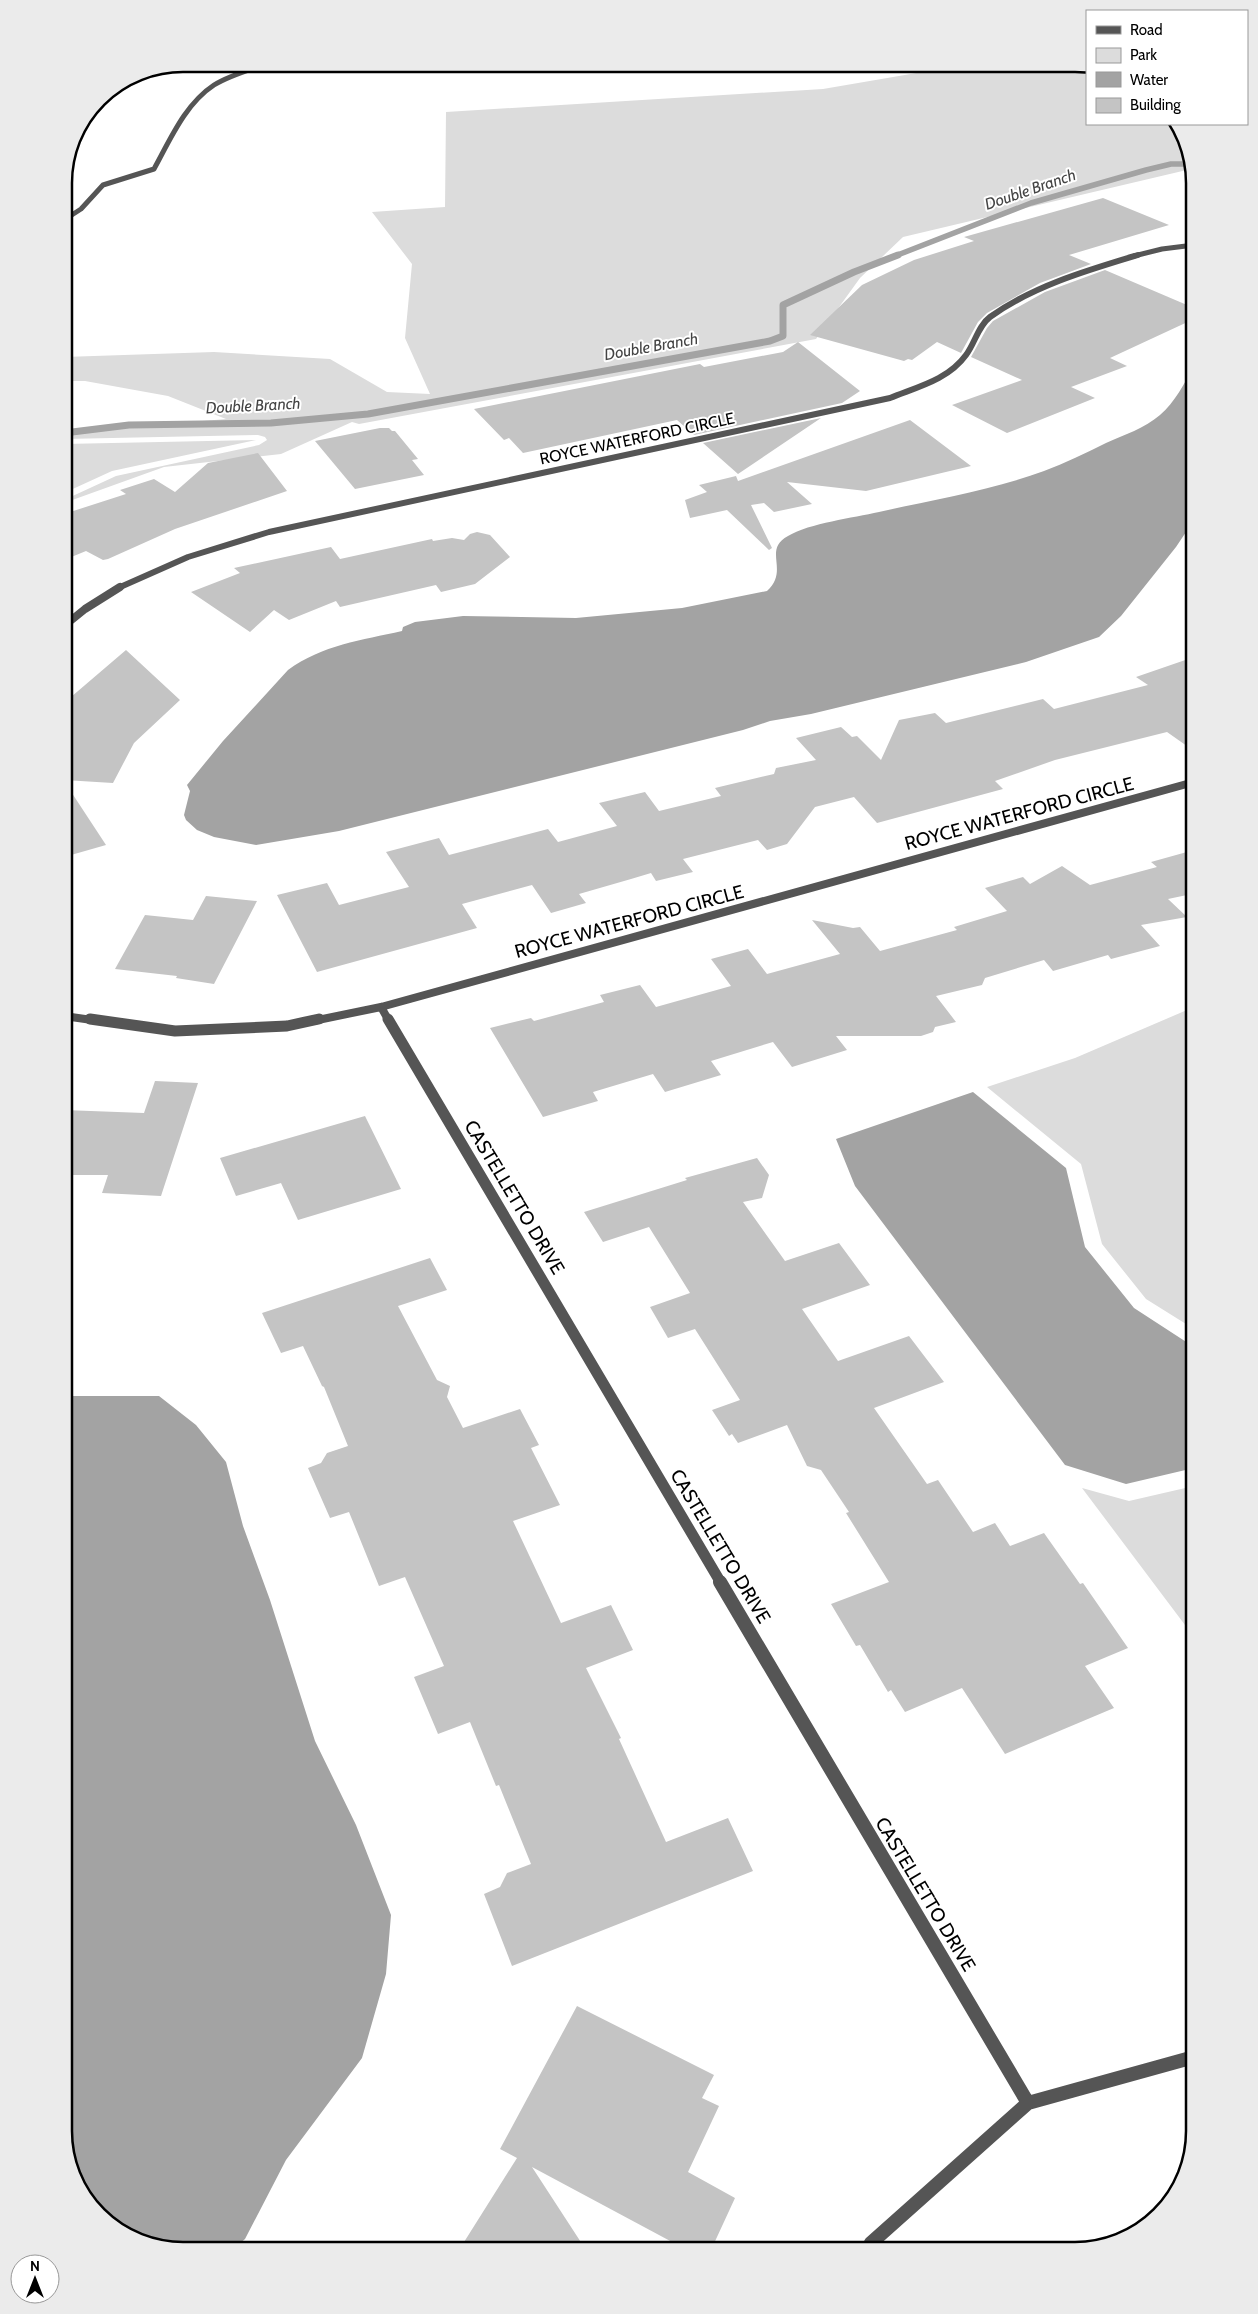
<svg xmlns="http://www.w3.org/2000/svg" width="1258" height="2314" font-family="Cabin,sans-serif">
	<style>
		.green { fill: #dcdcdc }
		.water { fill: #a3a3a3 }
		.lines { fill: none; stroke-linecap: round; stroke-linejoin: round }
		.stream-far1 { stroke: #a3a3a3; stroke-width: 5.5 }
		.stream { stroke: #a3a3a3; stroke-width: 7 }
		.building { fill: #c4c4c4 }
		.service { stroke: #555; stroke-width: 5 }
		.minor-far4 { stroke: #555; stroke-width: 5 }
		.minor-far3 { stroke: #555; stroke-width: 6 }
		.minor-far2 { stroke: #555; stroke-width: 8 }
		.minor-far1 { stroke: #555; stroke-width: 11 }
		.minor { stroke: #555; stroke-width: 14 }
		.labels { text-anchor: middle; stroke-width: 4; stroke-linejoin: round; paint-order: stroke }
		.far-water-label { font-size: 16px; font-style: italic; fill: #444; stroke: #fff }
		.far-street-label { font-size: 16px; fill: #000; stroke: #fff }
		.street-label { font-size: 19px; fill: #000; stroke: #fff }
		.rim { fill: none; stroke: #000; stroke-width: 2.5 }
	</style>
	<rect width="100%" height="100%" fill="#fff"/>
	<!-- green -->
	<path class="green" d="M969,64l118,2v58h87l11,14 6,31 -288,68 -43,41 -44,61 -457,85 -7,-2 -71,32 -117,13 -100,36v-3l52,-24 143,-31 8,-5 -2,-3 -7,-2 -194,4v-6l162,-14 -58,-23 -83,-15h-21v-24l150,-5 116,7 57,33 43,2 -25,-56 7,-74 -40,-52 73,-5 1,-95 377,-23z
		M256,440l-144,31 -48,22v-49z
		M1194,1007v322l-48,-30 -44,-55 -21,-80 -94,-77 88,-29z
		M1194,1486v151l-112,-149 47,13z"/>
	<!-- water -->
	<path class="water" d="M1194,366v154l-18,27 -55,69 -22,21 -73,25 -215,52 -41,7 -27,9 -404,101 -83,14 -42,-8 -17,-7 -11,-10 -2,-5 6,-24 -3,-6 36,-44 65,-71c34,-25 74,-30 114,-39l1,-4 12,-5 48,-6 113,2 106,-10 85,-17c23,-21 -5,-41 21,-55 22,-13 65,-18 91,-24 53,-12 114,-22 165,-41 21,-8 42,-18 62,-28 18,-8 39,-15 54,-28 15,-13 24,-31 34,-49z
		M973,1092l93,76 19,79 49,61 60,39v121l-68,16 -61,-19 -210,-279 -19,-47z
		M70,1396h89l37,29 30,37 17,64 27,74 45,141 41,84 35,90 -5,59 -24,84 -76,102 -41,79 -13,11h-56l-59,-20 -44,-54 -9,-46v-731z"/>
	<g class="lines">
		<!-- stream-far1 -->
		<path class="stream-far1" d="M895,256l136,-53 115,-33 25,-6h19"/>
		<!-- stream -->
		<path class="stream" d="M64,433l65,-8 142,-2 97,-9 402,-73 13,-5v-31l71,-33 44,-17"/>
	</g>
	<!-- building -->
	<path class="building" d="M1103,198l66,27 -100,30 22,9 -51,19 -53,30 -9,9 -17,31 -24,-11 -25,18 -4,-1 -4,2 -94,-26 52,-50 52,-25 60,-19 -10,-4z
		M1105,270l89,38v11l-84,39 17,8 -56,21 24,11 -88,35 -55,-28 70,-25 -51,-23 16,-29 6,-7 52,-29z
		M798,342l62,49 -18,12 -148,32 -17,-15 -154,33 -14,-15 -5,2 -30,-31 226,-45 4,3 79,-15z
		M821,418l-83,56 -35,-31z
		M910,420l61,46 -105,25 -79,-9 25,22 -38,8 -10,-9 -13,2 21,43 -3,2 -42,-40 -37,8 -5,-18 22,-8 -8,-7 37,-9 2,5z
		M380,428h9l3,3h3l23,28 -6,1 12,15 -69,14 -40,-48z
		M258,453l29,38 -112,38 -67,30 -5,1 -17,-9 -22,9v-46l62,-20 -6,-4 34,-11 21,13 33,-29z
		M477,532l13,3 20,22 -35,27 -34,8 -5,-7 -96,22 -4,-6 -47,19 -15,-10 -24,22 -59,-40 49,-19 -6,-5 97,-21 9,12 92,-20 1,2 19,-3 12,2 6,-6z
		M126,650l54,50 -46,43 -21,40 -49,-3v-77z
		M1194,657v94l-27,-19 -112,28 -60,21 8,8 -126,34 -23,-26 -39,10 -28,37 -20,6 -9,-10 -75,19 10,13 -37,9 -5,-8 -20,6 -52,15 7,9 -35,10 -19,-28 -70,19 15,24 -160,44 -40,-77 50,-12 12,22 70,-18 -23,-35 53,-14 10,17 99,-26 10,13 59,-16 -18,-23 46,-11 14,19 62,-15 -6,-8 59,-14 2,-6 40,-8 -20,-22 45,-11 11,10 5,-1 24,24 18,-40 36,-7 11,10 97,-24 11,10 94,-24 -12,-8z
		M64,781l42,64 -42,12z
		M1194,850v52l-7,-7 -19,4 19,18 -46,8 19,21 -49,13 -3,-4 -55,16 -9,-11 -59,18 -3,7 -46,11 20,26 -21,5 -2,5 -12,4h-85l11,14 -55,17 -19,-25 -62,19 10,14 -56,17 -12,-18 -60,18 5,9 -55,16 -53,-89 41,-10 3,3 70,-19 -4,-7 40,-10 16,22 75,-21 -20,-27 37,-10 19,25 73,-20 -28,-34 41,8 7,-1 20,24 77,-21 -3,-3 53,-16 -22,-23 38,-11 7,7 32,-18 28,19 67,-18 -6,-5z
		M206,896l51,5 -43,83 -38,-6 1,-2 -62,-7 30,-54 48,5z
		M155,1081l43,2 -37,113 -59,-3 6,-18h-44v-65l80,3z
		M365,1116l36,73 -103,31 -17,-37 -45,13 -16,-38z
		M757,1158l12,17 -7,23 -19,4 42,59 54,-18 31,42 -68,24 36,52 71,-25 35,46 -70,26 53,76 11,-4 35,52 22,-9 15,23 34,-13 36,51 3,-1 45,65 -43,18 29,42 -109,46 -43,-66 -57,24 -14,-22 -3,2 -28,-47 -4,1 -25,-42 58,-22 -43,-69 3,-1 -28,-42 -14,-4 -20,-41 -49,18 -6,-9 -3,2 -17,-26 28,-10 -45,-71 -27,9 -18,-31 40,-14 -41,-66 -46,15 -19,-30 103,-32 -2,-2z
		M430,1258l17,32 -49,16 39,74 13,6 -3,11 16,31 57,-19 19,36 -8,3 29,57 -47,16 48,102 50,-18 22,45 -47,18 35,70 -2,1 47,103 62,-24 25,53 -241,95 -28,-72 16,-7 7,-14 24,-9 -32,-79 -3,1 -26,-64 -32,12 -24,-57 30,-11 -39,-89 -26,9 -30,-74 -19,6 -22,-50 13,-5 6,-10 21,-7 -24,-59 -2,-1 -19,-40 -22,7 -19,-40z
		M577,2006l137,69 -12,23 17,8 -31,66 47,26 -24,52h-24l-155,-83 54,83h-127l58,-92 -17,-9z"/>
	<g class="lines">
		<!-- service -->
		<path class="service" d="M64,220l17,-11 22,-24 51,-16c16,-29 31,-65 60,-84 16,-10 35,-15 53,-21"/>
		<!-- minor-far4 -->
		<path class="minor-far4" d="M1134,256l28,-7 32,-4"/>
		<!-- minor-far3 -->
		<path class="minor-far3" d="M118,588l70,-31 81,-25 621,-134c27,-11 58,-18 76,-43 9,-12 12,-29 24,-38 43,-31 98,-47 148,-62"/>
		<!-- minor-far2 -->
		<path class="minor-far2" d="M64,626l21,-17 35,-22
			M381,1007l8,14
			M64,1016l35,5
			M313,1021l68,-14 813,-225"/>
		<!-- minor-far1 -->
		<path class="minor-far1" d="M90,1019l85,12 112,-5 32,-7
			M388,1019l333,564"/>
		<!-- minor -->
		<path class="minor" d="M720,1582l308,521
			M867,2250l4,-7 157,-140 166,-46"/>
	</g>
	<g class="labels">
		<!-- far-water labels -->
		<g class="far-water-label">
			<text transform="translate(1030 189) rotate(-19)" y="6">Double Branch</text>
			<text transform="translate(651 346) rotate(-10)" y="6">Double Branch</text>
			<text transform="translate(253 405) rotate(-3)" y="6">Double Branch</text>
		</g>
		<!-- far-street labels -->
		<g class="far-street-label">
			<text transform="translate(637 438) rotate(-12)" y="6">ROYCE WATERFORD CIRCLE</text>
		</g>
		<!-- street labels -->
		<g class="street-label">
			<text transform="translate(1019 813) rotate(-15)" y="7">ROYCE WATERFORD CIRCLE</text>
			<text transform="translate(629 921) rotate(-15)" y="7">ROYCE WATERFORD CIRCLE</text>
			<text transform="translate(515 1197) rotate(59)" y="7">CASTELLETTO DRIVE</text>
			<text transform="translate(721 1546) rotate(59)" y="7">CASTELLETTO DRIVE</text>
			<text transform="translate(926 1894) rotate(59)" y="7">CASTELLETTO DRIVE</text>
		</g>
	</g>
	<!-- crop -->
	<path d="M0 0H1258V2314H0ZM183 72H1075A111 111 0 0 1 1186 183V2131A111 111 0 0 1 1075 2242H183A111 111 0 0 1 72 2131V183A111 111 0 0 1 183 72Z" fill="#ebebeb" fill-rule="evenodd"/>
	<path class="rim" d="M183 72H1075A111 111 0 0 1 1186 183V2131A111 111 0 0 1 1075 2242H183A111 111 0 0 1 72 2131V183A111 111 0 0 1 183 72Z"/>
	<!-- legend -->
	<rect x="1086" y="10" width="162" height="115" fill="#ffffff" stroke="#999999"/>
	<rect x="1096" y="26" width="25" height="8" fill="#555555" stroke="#999999"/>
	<text x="1130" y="35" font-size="15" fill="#000000">Road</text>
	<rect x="1096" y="48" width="25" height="15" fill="#dcdcdc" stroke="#999999"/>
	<text x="1130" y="60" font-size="15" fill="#000000">Park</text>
	<rect x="1096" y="72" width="25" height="15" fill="#a3a3a3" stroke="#999999"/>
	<text x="1130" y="85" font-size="15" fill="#000000">Water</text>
	<rect x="1096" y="98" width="25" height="15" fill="#c4c4c4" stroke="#999999"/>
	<text x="1130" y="110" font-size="15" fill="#000000">Building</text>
	<!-- north arrow -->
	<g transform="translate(35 2279)"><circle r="24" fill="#ffffff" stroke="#999999"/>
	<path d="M0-4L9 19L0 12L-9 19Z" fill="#000000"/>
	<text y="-8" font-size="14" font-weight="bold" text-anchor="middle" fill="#000000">N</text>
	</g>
</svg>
